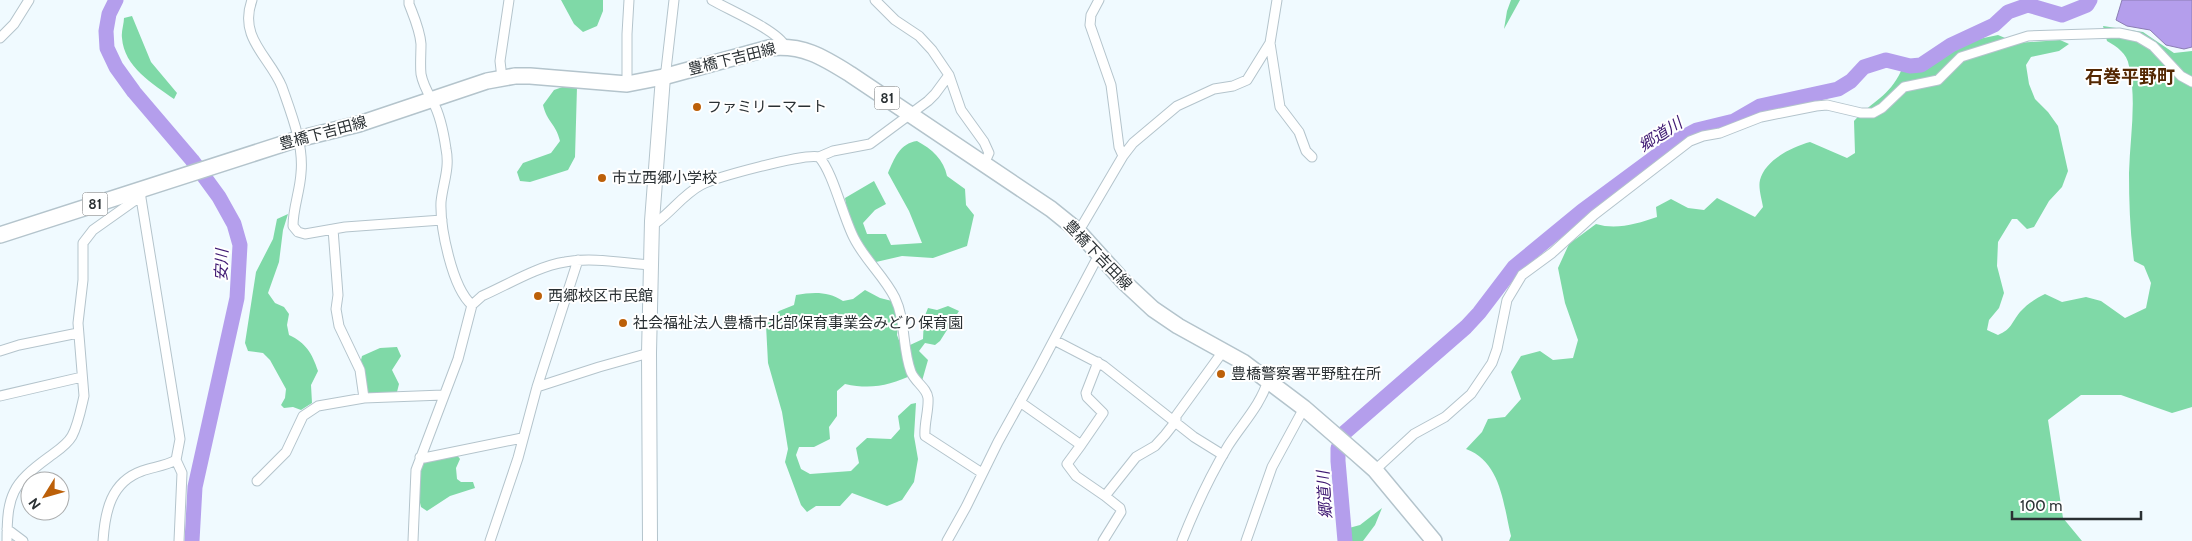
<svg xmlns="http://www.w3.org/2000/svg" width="2192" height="541" font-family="Cabin,'Noto Sans JP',sans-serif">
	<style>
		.forest { fill: #7fd9a7 }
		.water { fill: #b49eec; stroke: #8b7db4 }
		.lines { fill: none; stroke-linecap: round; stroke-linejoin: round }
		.river { stroke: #b49eec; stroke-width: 15 }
		.street-casing { stroke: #b4c4cc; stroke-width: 11 }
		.secondary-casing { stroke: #b4c4cc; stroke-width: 16 }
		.primary-casing { stroke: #b4c4cc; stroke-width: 18 }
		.street { stroke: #fff; stroke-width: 9 }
		.secondary { stroke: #fff; stroke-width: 14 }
		.primary { stroke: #fff; stroke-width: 15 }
		.poi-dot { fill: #bc6009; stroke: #fff; stroke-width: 2 }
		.labels { text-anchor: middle; stroke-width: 4; stroke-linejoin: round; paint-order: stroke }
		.shield { fill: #fff; stroke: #6a6e70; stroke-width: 1 }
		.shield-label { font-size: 14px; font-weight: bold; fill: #2a3033 }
		.street-label { font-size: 15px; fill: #2a3033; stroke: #fff }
		.poi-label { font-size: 15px; fill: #2a3033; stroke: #fff; text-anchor: start }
		.water-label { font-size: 16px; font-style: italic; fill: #3e1872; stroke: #fff }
		.quarter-label { font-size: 18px; font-weight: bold; fill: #542803; stroke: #fff }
	</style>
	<rect width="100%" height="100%" fill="#f0faff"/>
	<!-- forest -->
	<path class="forest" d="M561,0h42v11l-6,15 -14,6 -9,-8z
		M1511,0h9l-16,29 3,-18z
		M132,16l19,46 26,31 -3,6c-21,-15 -50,-32 -52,-61 -1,-6 2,-14 2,-20z
		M2103,26l40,6 31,21 18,-2v356l-20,6 -51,-18h-40l-33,25 15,98 19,23h-573l2,-5c-8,-33 -10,-74 -45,-87l16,-17 6,-13 17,-2 16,-18 -10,-27 10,-16 19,-5 13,9 20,-2 5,-18 -13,-37 -7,-35 11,-24 27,-20c20,6 41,0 61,-7l-1,-10 15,-8 17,9 16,2 13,-12 38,19 8,-10c-1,-7 -5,-19 -3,-27 5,-20 32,-33 50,-38l37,16 8,-5 -1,-32c18,-20 35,-24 47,-50l27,-6 25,-17 21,-8 24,-5 19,8 43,-3 9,4 -10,7 -28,6 -5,8 3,19 6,15 13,13 10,14 10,45 -6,16 -13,14 -15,26 -7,2 -10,-10h-5l-14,23 -1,24 7,27 -5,15 -10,12 -2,10 11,5c14,-6 13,-12 22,-23 7,-8 15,-13 25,-18l17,8 24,-5 15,4 24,17 21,-10 5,-25 -7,-17 -10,-5c-4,-29 -5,-59 -5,-88 1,-36 8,-72 0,-107 -2,-13 -12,-19 -22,-25z
		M571,84l6,3 -2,70 -7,13 -38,12 -10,-1 -3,-9 6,-9 28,-10 9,-12c-4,-17 -13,-19 -17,-36l11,-15z
		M917,141c15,8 27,19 30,35l18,13 1,16 8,10 -7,31 -34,12 -31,-2 -26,6c-15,-20 -28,-38 -31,-64l29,-17 12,23 -11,6 -12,13 4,11h19l5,11 31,-2 -13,-32 -21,-38c6,-14 12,-30 29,-32z
		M288,214l-5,16 -4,32 -11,31 7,10 9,4 5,7 -2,11 2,10c17,8 23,18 29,36l-7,14 1,18 -11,7 -8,-3 -9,1 -3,-3 4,-7 1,-9 -16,-29 -7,-7 -15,-2 -3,-8 11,-71 17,-33 4,-20z
		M865,290l15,8 12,3 7,18 -2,16 3,8 10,2 13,-6 1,-21 4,-10 9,2 11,-4 11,5 -19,30 -5,4 -10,-2 -6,8 9,9 -6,21 -7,-7c-26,11 -42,16 -70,10l-8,7v25l-8,11 1,12 -16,8h-15l-3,8 5,14 9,5 41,-3 8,-8 -3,-15 11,-10 24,1 9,-10 -2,-13 13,-12 5,-1 -2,33 4,23 -4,23 -12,18 -15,6 -35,-13 -12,13h-24l-9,6 -6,-7 -16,-43 3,-13 -6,-37 -14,-49 -2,-38 13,-14 15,-6 2,-10c17,-3 32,-4 47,6l10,-2z
		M397,347l4,9 -9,14 7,14 -2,8 -26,3 -4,-2 -7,-29 2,-8 18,-8z
		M457,455l3,4 -4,9 1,11 4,3h12l2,6 -25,8 -23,15 -6,-4c-4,-15 -3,-30 1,-44z
		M1382,508l-7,17 -12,16h-15l1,-13 11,-3z"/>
	<!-- water -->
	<path class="water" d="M2122,0h70v47l-8,2 -18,-4 -16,-15 -23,-4 -11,-6z"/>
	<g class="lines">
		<!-- river -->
		<path class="river" d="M116,0l-7,14 -3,17 1,17 9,19 18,25 58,68 27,37 15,27 6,21 -3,53 -42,189 -3,54
			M1343,434l123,-107 13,-14 35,-46 68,-56 96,-71 19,-10 37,-9 26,-15 78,-17 13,-8 13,-14 22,-7 24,6 11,-1 30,-20 43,-20 14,-13 20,-7 34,10 25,-10 3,-5
			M1338,448v13l7,80"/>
		<!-- street casing -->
		<g class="street-casing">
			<path id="street" d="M252,0c-14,38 18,57 30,87 9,26 22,58 19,86 -1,18 -8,35 -8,53l5,6 7,2 40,-7 97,-7
				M409,0v4c5,13 11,26 12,40 0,10 -1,21 0,30 2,11 7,19 12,28 7,13 11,33 13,47 4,19 -3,34 -5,53 -1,25 11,86 31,103
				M712,0c17,10 65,30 73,46
				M875,0l20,20 24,16 13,14 17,25 12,35 23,32 5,11 -5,11
				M1099,0l-8,15 -1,10 21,60 8,62 4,9
				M0,38l14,-14 15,-24
				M1270,43l10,64 19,25 7,19 6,6
				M663,77l3,-7 8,-70
				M502,78l-2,-17 9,-61
				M627,84v-50l2,-34
				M819,157c14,15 24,60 35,81 11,22 30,38 41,60 11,23 7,50 16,74 4,10 16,16 17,26 1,12 -4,25 -3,38l57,37
				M652,221l5,1c15,-11 27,-28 44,-37 15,-8 104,-32 118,-28l14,-6 37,-7 58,-43 7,-7 14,-19
				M333,229l5,66 -2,14 3,17 21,44 4,28
				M1077,230l6,-6 40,-68 10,-13 44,-37 37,-17 19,-3 14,-6 23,-37 7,-43
				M1054,340l50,26 90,71 29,18
				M0,351l19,-6 59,-12
				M537,387l41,-127
				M0,396l82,-19
				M1020,402l61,43 -14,19 9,12 29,20
				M1081,445l22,-32 -16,-16 -1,-4 12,-31
				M420,457l4,1 98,-20
				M176,460l6,13 -3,68
				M1375,470l39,-36 31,-17 26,-23 21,-31 5,-14 10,-49 15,-25 30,-22 42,-38 96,-74 13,-5 17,-3 41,-16 55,-11 11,-1 34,8h12l9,-5 22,-21 34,-7 23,-23 67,-21 91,-3 19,4 15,9 28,30 11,6
				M257,481l29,-29 17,-36 15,-10 46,-8 79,-3
				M7,529l16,12
				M7,541c0,-46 5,-57 42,-84 8,-6 18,-12 23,-21 6,-11 9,-27 12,-40l-6,-73 5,-43v-37l10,-13 48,-34
				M103,541c2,-30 8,-59 39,-70 11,-4 23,-5 34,-11l4,-21 -40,-247
				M413,541l3,-71 42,-111 14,-54 10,-9c25,-11 56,-30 83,-34 27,-5 58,1 86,3
				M490,541l28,-83 19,-71 62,-20 50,-14
				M947,541l19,-34 32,-65 40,-72 57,-108 6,-5
				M1103,541l18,-29 -1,-4 -15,-12 31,-39 19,-11 10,-11 11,-14v-5l48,-66
				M1182,541c13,-33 28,-65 46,-95 13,-21 33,-41 40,-66
				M1246,541l26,-74 32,-59"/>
		</g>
		<!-- secondary casing -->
		<g class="secondary-casing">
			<path id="secondary" d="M650,541l-1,-188 3,-132 11,-144"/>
		</g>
		<!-- primary casing -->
		<g class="primary-casing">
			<path id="primary" d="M0,235l298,-96 61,-15 128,-43 28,-5h15l97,8 36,-7 106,-29c33,-4 54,9 81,26l201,135 26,21 47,52 29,27 25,17 65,36 61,46 53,46 18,16 59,71"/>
		</g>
		<!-- street -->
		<use href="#street" class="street"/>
		<!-- secondary -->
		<use href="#secondary" class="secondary"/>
		<!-- primary -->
		<use href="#primary" class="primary"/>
	</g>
	<!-- markers -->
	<g class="poi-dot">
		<circle cx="697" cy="107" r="5"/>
		<circle cx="602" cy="178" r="5"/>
		<circle cx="538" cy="296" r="5"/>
		<circle cx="623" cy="323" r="5"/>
		<circle cx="1221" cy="374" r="5"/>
	</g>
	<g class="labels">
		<!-- shield labels -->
		<g class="shield">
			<rect x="874.5" y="86.5" width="25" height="23" rx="4"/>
			<rect x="82.5" y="192.5" width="25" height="23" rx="4"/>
		</g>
		<g class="shield-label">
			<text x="887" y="103">81</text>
			<text x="95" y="209">81</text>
		</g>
		<!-- street labels -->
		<g class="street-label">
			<text transform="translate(732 59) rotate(-14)" y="5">豊橋下吉田線</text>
			<text transform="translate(323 133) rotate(-15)" y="5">豊橋下吉田線</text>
			<text transform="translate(1098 255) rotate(46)" y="5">豊橋下吉田線</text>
		</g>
		<!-- poi labels -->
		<g class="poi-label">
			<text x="707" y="112">ファミリーマート</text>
			<text x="612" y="183">市立西郷小学校</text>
			<text x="548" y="301">西郷校区市民館</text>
			<text x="633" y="328">社会福祉法人豊橋市北部保育事業会みどり保育園</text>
			<text x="1231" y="379">豊橋警察署平野駐在所</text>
		</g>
		<!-- water labels -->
		<g class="water-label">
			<text transform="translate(1660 134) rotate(-33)" y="6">郷道川</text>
			<text transform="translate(221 265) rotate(-88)" y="6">安川</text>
			<text transform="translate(1324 495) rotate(-94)" y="6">郷道川</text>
		</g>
		<!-- quarter labels -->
		<g class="quarter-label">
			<text x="2130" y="83">石巻平野町</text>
		</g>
	</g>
	<!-- north arrow -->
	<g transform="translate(45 496) rotate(233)"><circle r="24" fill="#ffffff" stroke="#aaacad"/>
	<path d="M0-4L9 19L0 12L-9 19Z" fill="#bc6009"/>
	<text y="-8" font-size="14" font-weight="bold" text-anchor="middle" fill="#2a3033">N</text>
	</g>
	<!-- scale -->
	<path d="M2012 511v8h129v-8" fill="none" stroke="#2a3033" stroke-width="2.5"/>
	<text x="2020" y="511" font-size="15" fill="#2a3033" stroke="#ffffff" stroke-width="4" paint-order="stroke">100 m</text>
</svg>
